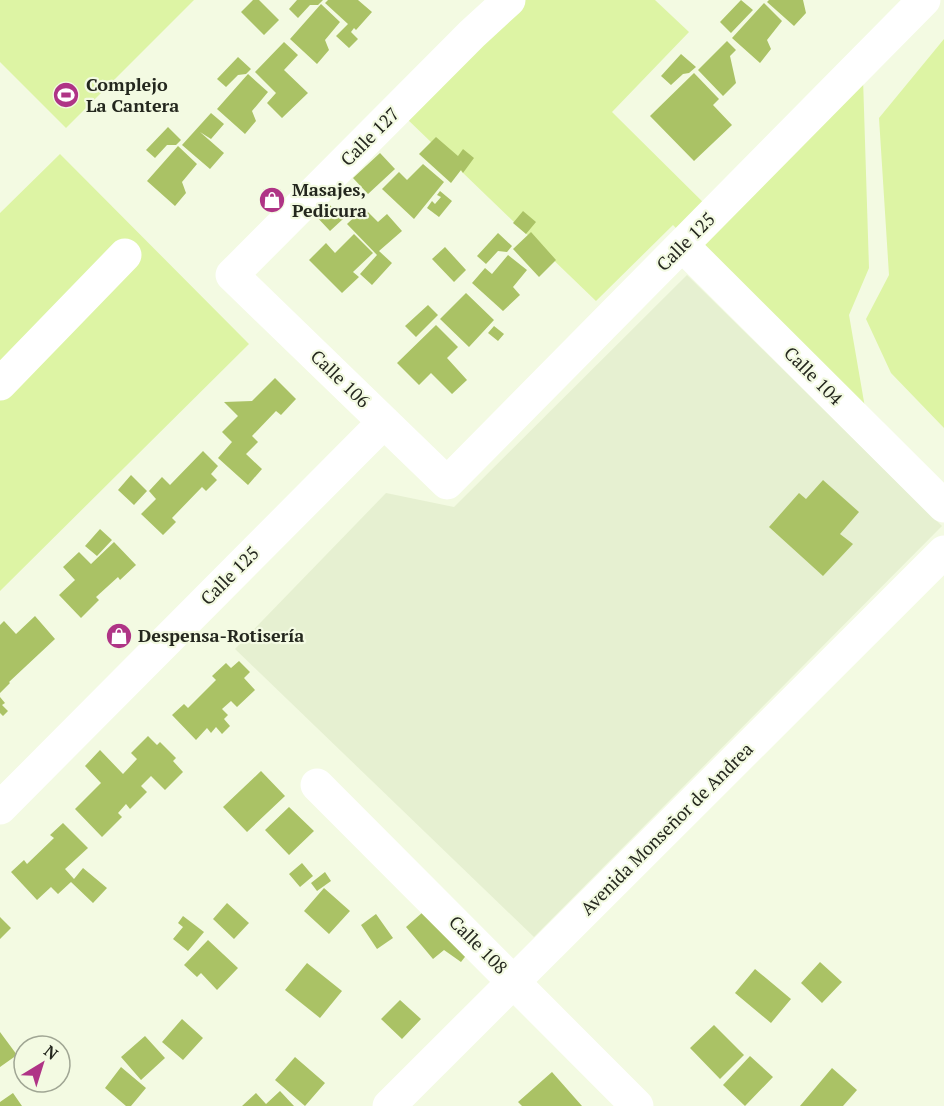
<svg xmlns="http://www.w3.org/2000/svg" width="944" height="1106" font-family="'PT Serif',serif">
	<style>
		.built { fill: #e6f0d1 }
		.green { fill: #ddf4a4 }
		.building { fill: #aac265 }
		.lines { fill: none; stroke-linecap: round; stroke-linejoin: round }
		.minor { stroke: #fff; stroke-width: 33 }
		.major { stroke: #fff; stroke-width: 33 }
		.labels { text-anchor: middle; stroke-width: 4.5; stroke-linejoin: round; paint-order: stroke }
		.poi-label { font-size: 18px; font-weight: bold; fill: #24271e; stroke: #f3fae2; text-anchor: start }
		.street-label { font-size: 18px; fill: #24271e; stroke: #f3fae2 }
	</style>
	<rect width="100%" height="100%" fill="#f3fae2"/>
	<!-- built -->
	<path class="built" d="M687,275l255,251 -408,411 -299,-288 151,-156 68,14z"/>
	<!-- green -->
	<path class="green" d="M0,0h194l-128,128 -66,-66z
		M521,0h134l34,32 -77,80 109,108 142,-142 6,190 -20,47 19,110 -195,-200 -77,76 -191,-184z
		M944,39v389l-53,-55 -25,-54 23,-44 -10,-157z
		M60,154l189,190 -249,247v-378z"/>
	<!-- building -->
	<path class="building" d="M253,0h6l20,20 -15,15 -23,-23z
		M297,0h26l-5,5h-8l-12,13 -9,-9z
		M328,0h30l14,12 -16,18 -2,-2 -3,4 7,7 -9,9 -13,-12 12,-12 -23,-21z
		M741,0l12,10 -22,23 -11,-11z
		M769,0h34l3,13 -12,13 -27,-24z
		M764,3l18,18 -15,19 4,9 -11,14 -28,-25z
		M321,4l19,18 -15,18 4,10 -12,14 -27,-25z
		M727,41l9,9 -6,6 6,27 -13,13 -25,-26z
		M284,42l14,13 -14,15 24,23 -26,25 -15,-15 9,-10 -21,-21z
		M681,54l15,13 -7,6 -6,1 -12,11 -10,-9z
		M238,57l13,12 -5,5 -8,1 -12,12 -9,-8z
		M694,73l25,26 -6,6 19,20 -38,36 -44,-45z
		M248,74l20,18 -16,19 4,10 -11,13 -28,-25z
		M211,113l13,11 -13,15 -11,-7 24,21 -14,16 -28,-24z
		M168,127l13,13 -5,5h-9l-12,13 -9,-8z
		M436,137l22,19 5,-7 11,9 -11,15 -2,-3 -10,13 -32,-29z
		M178,146l19,18 -15,18 4,11 -11,13 -28,-25z
		M380,153l15,16 -27,25 -15,-16z
		M423,164l21,18 -30,37 -32,-30 17,-17 8,8z
		M440,191l12,10 -13,16 -12,-9 5,-7 3,3 6,-7 -4,-2z
		M327,202l16,17 -13,12 -16,-17z
		M364,208l14,14 9,-8 15,17 -23,20 13,12 -20,22 -12,-11 17,-19 -30,-31z
		M523,211l13,11 -10,12 -13,-11z
		M531,232l25,28 -17,17 -26,-28z
		M498,233l14,13 -5,6 -9,-1 -12,13 -9,-8z
		M354,234l19,19 -20,19 6,5 -17,16 -33,-33 17,-17 9,10z
		M445,247l21,23 -12,12 -22,-23z
		M508,255l19,15 -14,17 7,8 -17,16 -31,-28 13,-15 7,6z
		M466,293l28,27 -25,27 -29,-28z
		M428,305l10,10 -22,22 -11,-11z
		M436,325l22,22 -11,11 20,22 -15,14 -21,-21 -12,12 -22,-22z
		M494,326l10,8 -6,7 -10,-8z
		M275,378l21,21 -15,16 -5,-4 -24,25 6,6 -12,12 16,15 -14,16 -30,-27 14,-16 -10,-10 16,-16 -14,-14 28,-1z
		M203,451l15,15 -7,8 6,6 -11,11 -4,-4 -30,31 4,4 -13,13 -22,-21 15,-15 -7,-8 13,-14 8,8z
		M131,475l16,16 -13,14 -16,-15z
		M823,480l36,32 -19,22 13,10 -30,32 -54,-49 30,-34 7,6z
		M100,529l12,11 -15,16 -12,-10z
		M114,542l22,23 -16,15 -2,-3 -22,20 3,3 -18,18 -22,-23 16,-15 -12,-13 16,-15 12,12z
		M35,616l20,23 -46,43 1,1 -10,10v-68l4,-4 12,13z
		M239,661l11,11 -6,6 11,12 -18,17 -6,-6 -9,8 6,6 -4,4 6,7 -8,8 -6,-7 -5,6 -4,-5 -11,12 -24,-25 12,-11 4,4 28,-28 -4,-4 14,-13 5,5z
		M0,697l5,6 -3,2 6,6 -5,5 -3,-3z
		M148,736l9,9 3,-3 16,16 -3,3 10,11 -18,18 -14,-14 -10,10 6,6 -17,17 -4,-5 -8,9 4,4 -20,20 -27,-28 26,-26 -16,-17 15,-16 23,24 14,-15 -6,-6z
		M261,771l24,25 -38,36 -24,-25z
		M289,807l25,24 -25,24 -24,-25z
		M63,823l25,25 -23,21 9,10 9,-11 24,20 -14,15 -22,-21 -13,12 -7,-7 -14,13 -26,-28 13,-12 3,4 27,-26 -4,-3z
		M302,863l11,13 -13,11 -11,-13z
		M325,872l6,9 -14,10 -6,-8z
		M324,888l26,23 -21,23 -25,-23z
		M227,903l22,20 -15,16 -21,-20z
		M432,904l39,45 -10,13 -17,-12 -11,9 -27,-32z
		M376,914l17,24 -16,11 -16,-24z
		M183,916l21,16 -16,19 -15,-12 10,-12 -5,-4z
		M0,917l11,11 -11,11z
		M208,940l30,28 -21,22 -16,-17 -4,4 -13,-12z
		M820,962l22,20 -20,21 -21,-20z
		M307,963l35,28 -22,27 -35,-28z
		M755,969l36,30 -20,24 -36,-30z
		M400,1000l21,19 -19,20 -21,-20z
		M182,1019l21,19 -20,22 -21,-18z
		M714,1025l30,30 -24,24 -30,-31z
		M0,1032l17,23 -17,12z
		M145,1036l20,22 -24,22 -20,-23z
		M750,1056l23,21 -28,29 -22,-21z
		M295,1057l30,26 -20,23 -30,-26z
		M121,1067l25,21 -15,18h-5l-21,-18z
		M832,1068l25,22 -14,16h-43z
		M552,1072l30,34h-60l-4,-4z
		M280,1091l14,15h-52l14,-13 10,11z
		M13,1093l9,13h-22v-4z"/>
	<g class="lines">
		<!-- minor -->
		<path class="minor" d="M509,0l-37,34 -240,241 215,208 477,-483
			M682,245l262,261
			M0,384l125,-129
			M317,785l320,321
			M0,808l384,-386"/>
		<!-- major -->
		<path class="major" d="M389,1106l555,-554"/>
	</g>
	<!-- icons -->
	<defs>
		<g id="stadium-disc" transform="scale(1.35)"><circle r="9.5" fill="#af3486" stroke="#f3fae2"/><path d="M0-5a6.5 5 0 1 0 0 10a6.5 5 0 1 0 0-10ZM-3.5-1.8h7v3.6h-7Z" fill="#fff"/></g>
		<g id="shop-disc" transform="scale(1.35)"><circle r="9.5" fill="#af3486" stroke="#f3fae2"/><path d="M-5-2.5h2.3a2.7 3.5 0 0 1 5.4 0H5L5.5 6h-11ZM-1.5-2.5h3a1.5 2.3 0 0 0-3 0Z" fill="#fff"/></g>
	</defs>
	<g fill-rule="evenodd">
		<use href="#stadium-disc" x="66" y="95"/>
		<use href="#shop-disc" x="272" y="200"/>
		<use href="#shop-disc" x="119" y="636"/>
	</g>
	<g class="labels">
		<!-- poi labels -->
		<g class="poi-label">
			<text x="86" y="91">Complejo<tspan x="86" dy="21">La Cantera</tspan></text>
			<text x="292" y="196">Masajes,<tspan x="292" dy="21">Pedicura</tspan></text>
			<text x="138" y="642">Despensa-Rotisería</text>
		</g>
		<!-- street labels -->
		<g class="street-label">
			<text transform="translate(370 137) rotate(-45)" y="6">Calle 127</text>
			<text transform="translate(686 242) rotate(-45)" y="6">Calle 125</text>
			<text transform="translate(813 376) rotate(45)" y="6">Calle 104</text>
			<text transform="translate(340 379) rotate(44)" y="6">Calle 106</text>
			<text transform="translate(230 576) rotate(-45)" y="6">Calle 125</text>
			<text transform="translate(667 829) rotate(-45)" y="6">Avenida Monseñor de Andrea</text>
			<text transform="translate(478 945) rotate(45)" y="6">Calle 108</text>
		</g>
	</g>
	<!-- north arrow -->
	<g transform="translate(42 1064) rotate(38)"><circle r="28" fill="#f3fae2" stroke="#a0a694" stroke-width="1.5"/>
	<path d="M0-4.5L10 22L0 15L-10 22Z" fill="#af3486"/>
	<text y="-9" font-size="16" font-weight="bold" text-anchor="middle" fill="#24271e">N</text>
	</g>
</svg>
